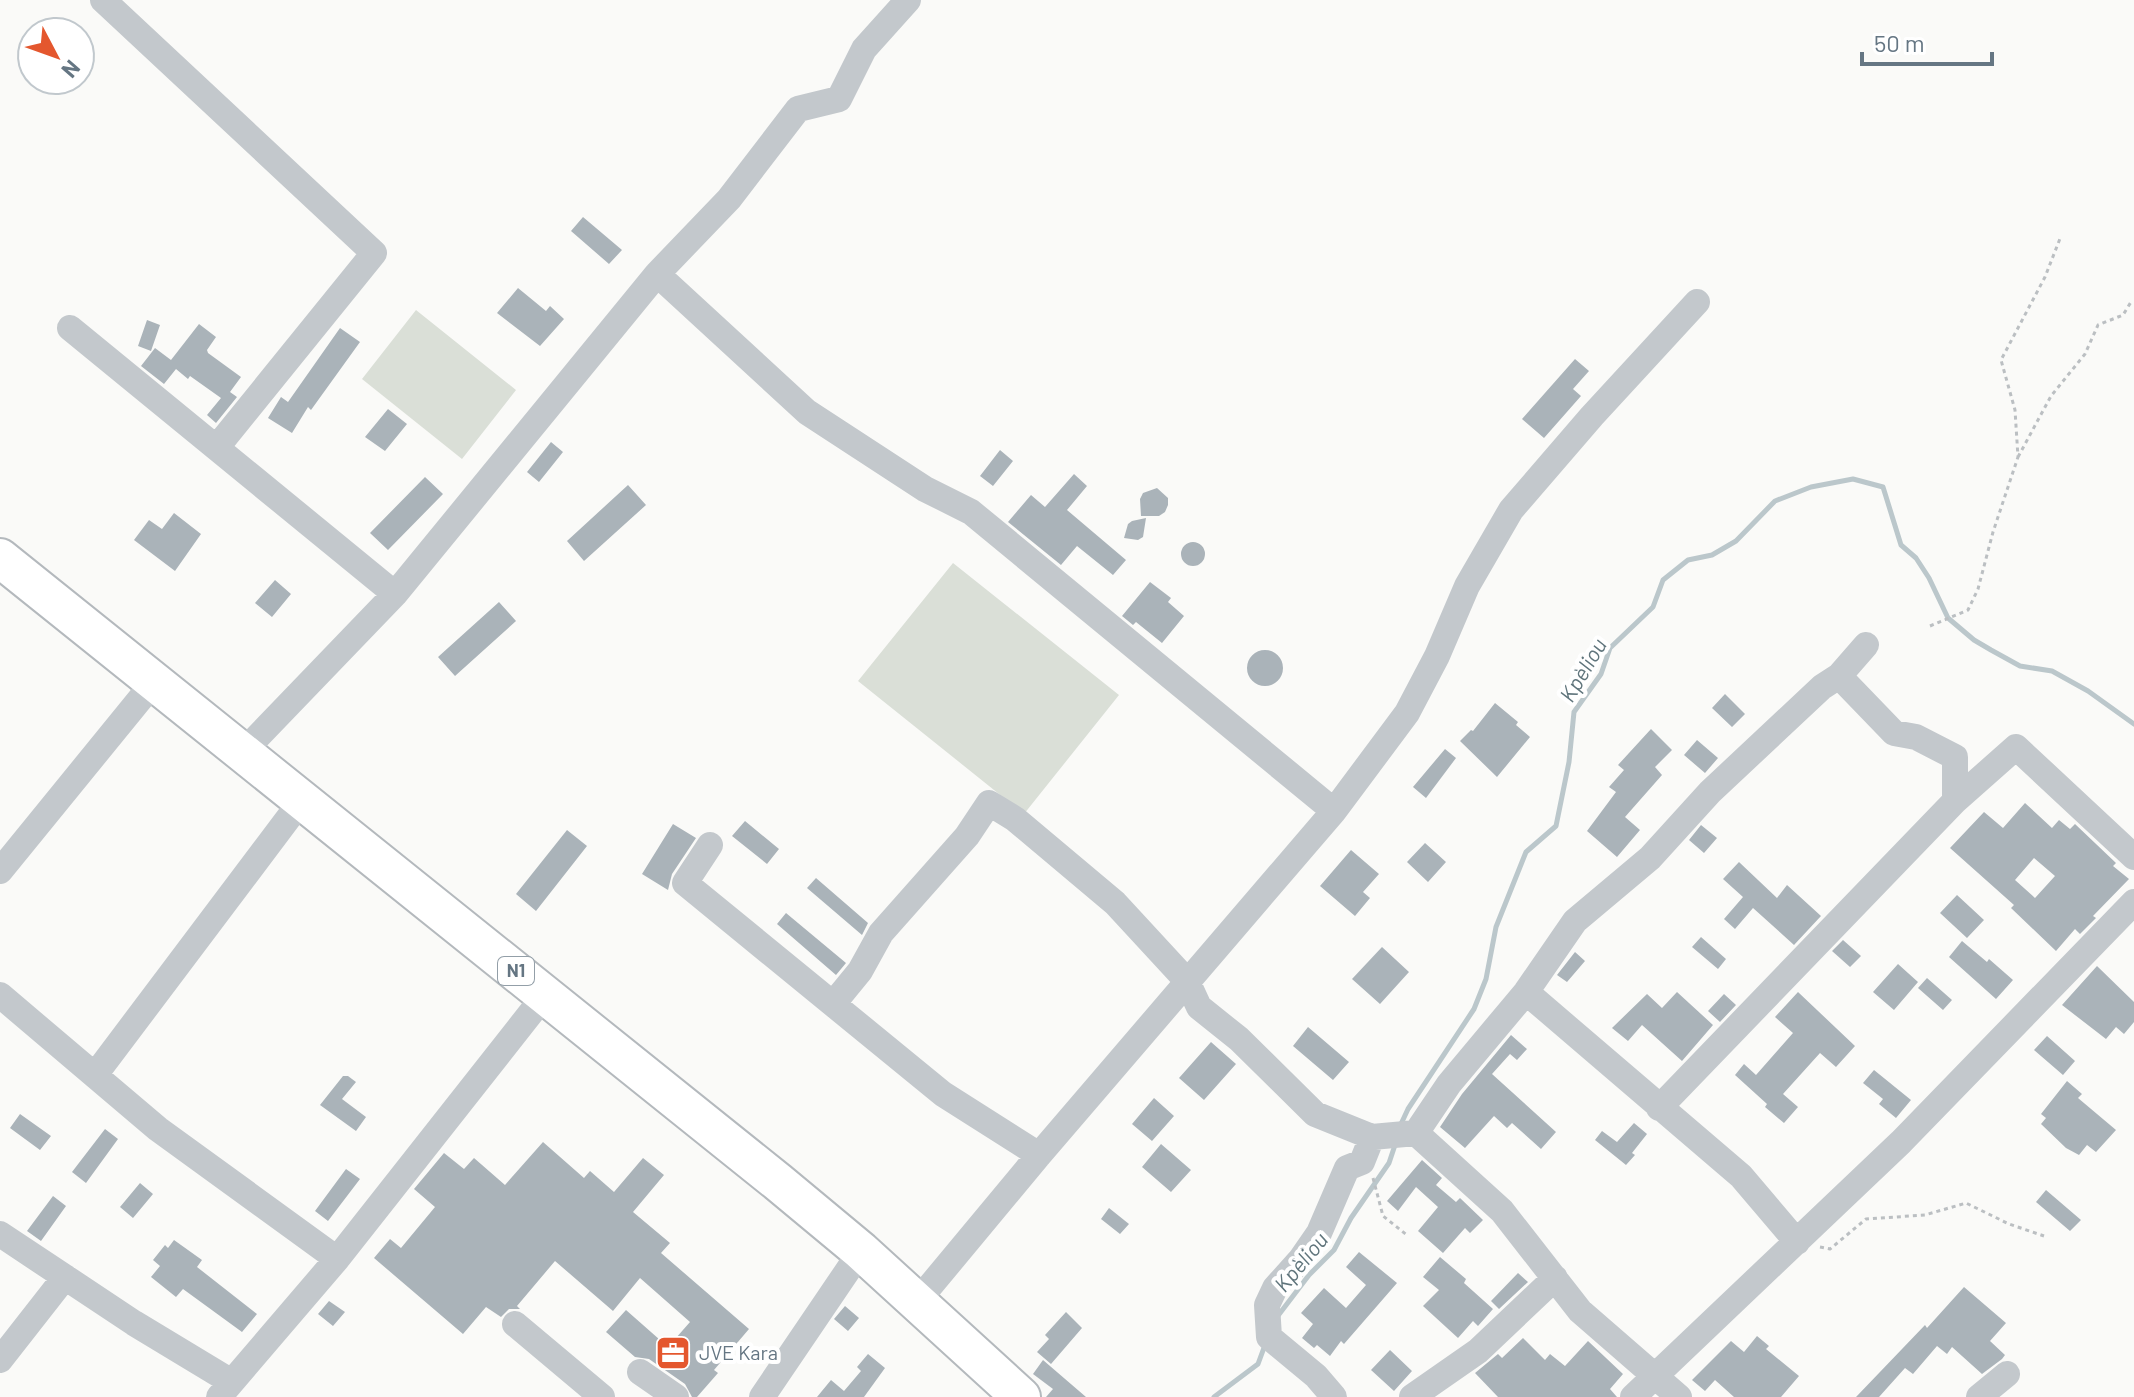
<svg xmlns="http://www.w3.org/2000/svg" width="2134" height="1397" font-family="Barlow,sans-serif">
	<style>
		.green { fill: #dadfd7 }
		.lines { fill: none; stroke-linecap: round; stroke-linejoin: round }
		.stream { stroke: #bbc7cb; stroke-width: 5 }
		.building { fill: #aab3b9; fill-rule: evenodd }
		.highway-casing { stroke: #b4b9bd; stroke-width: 42 }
		.path { stroke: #bbbfc2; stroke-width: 3; stroke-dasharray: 4 4; stroke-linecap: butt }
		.minor { stroke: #c3c8cc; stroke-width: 26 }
		.highway { stroke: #fff; stroke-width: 38 }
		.labels { text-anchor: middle; stroke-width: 8; stroke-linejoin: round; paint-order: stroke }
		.shield { fill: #fff; stroke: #939fa8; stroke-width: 2 }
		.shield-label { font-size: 18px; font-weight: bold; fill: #657683 }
		.poi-label { font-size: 20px; fill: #657683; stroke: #fff; text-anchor: start }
		.water-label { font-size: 22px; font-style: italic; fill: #60757c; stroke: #fff }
	</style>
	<rect width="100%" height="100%" fill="#fafaf8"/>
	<!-- green -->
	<path class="green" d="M416,310l100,80 -54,69 -100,-80z
		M953,563l166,132 -95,119 -166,-133z"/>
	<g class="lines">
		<!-- stream -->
		<path class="stream" d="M1401,1124l7,-15 66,-100 12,-30 10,-52 30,-75 30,-26 13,-64 5,-50 27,-38 9,-26 43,-41 10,-27 25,-20 24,-5 24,-14 39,-40 36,-14 42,-8 30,8 18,58 15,13 13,20 19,40 26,22 17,10 29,16 32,5 36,20 46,33
			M1277,1317l32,-42 25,-25 17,-32 38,-55 6,-18
			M1214,1397l44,-33 7,-19"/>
	</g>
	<!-- building -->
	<path class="building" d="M583,217l39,33 -13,14 -38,-33z
		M518,288l28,23 4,-5 14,13 -24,27 -43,-33z
		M147,320l13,5 -9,26 -13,-5z
		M199,324l17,13 -9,13 1,3 33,24 -11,15 7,5 -21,26 -9,-8 14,-17 -31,-22 -2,3 -12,-10 -12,15 -23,-18 14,-18 16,12z
		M340,328l20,14 -49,68 -3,-3 -16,26 -24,-15 13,-21 7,5z
		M1575,359l14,12 -16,18 8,7 -37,42 -22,-19z
		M388,409l19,15 -22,27 -20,-14z
		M551,442l12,10 -24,30 -12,-10z
		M1000,450l13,11 -20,25 -13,-10z
		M1074,474l13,12 -20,24 59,50 -13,15 -36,-29 -16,19 -53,-43 23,-27 14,12z
		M425,477l18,17 -55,56 -18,-17z
		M628,485l18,20 -62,56 -17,-20z
		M1157,488l11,10v7l-3,7 -6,4h-18l-1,-17 3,-6z
		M174,513l27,21 -26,37 -41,-31 15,-20 13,9z
		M1146,518l-3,19 -5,3 -14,-2 4,-14 4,-3z
		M1181 554a12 12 0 1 1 24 0a12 12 0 1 1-24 0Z
		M275,580l16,14 -19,23 -17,-14z
		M1150,582l21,16 -3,4 16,14 -22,27 -26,-21 -3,3 -11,-9z
		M499,602l17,19 -61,55 -17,-19z
		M1247 668a18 18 0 1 1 36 0a18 18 0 1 1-36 0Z
		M1725,694l20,20 -13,13 -20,-19z
		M1495,703l23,19 -2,3 14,12 -33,40 -37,-36 11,-11 2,1z
		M1651,729l21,21 -17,17 7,8 -37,42 15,13 -23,27 -30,-26 29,-39 -7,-5 15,-17 -6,-5z
		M1697,740l21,18 -13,15 -21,-18z
		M1445,749l11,9 -30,40 -13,-11z
		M2025,803l27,25 7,-8 11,9 5,-5 41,39 -3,3 16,13 -36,37 3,2 -16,16 -5,-5 -19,22 -45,-43 3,-3 -64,-57 34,-36 19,16zM2034,858l21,18 -20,22 -20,-18z
		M745,821l34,28 -12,15 -35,-28z
		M673,824l23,14 -24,36 -4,16 -26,-16z
		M1701,825l16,13 -13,15 -15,-13z
		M567,830l20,16 -51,65 -20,-17z
		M1425,843l21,19 -18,20 -21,-20z
		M1351,850l28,24 -16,18 7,6 -15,18 -35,-30z
		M1739,862l38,36 10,-13 34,31 -27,29 -41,-37 -18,21 -11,-10 19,-22 -20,-18z
		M816,878l52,45 -6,12 -55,-47z
		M1957,895l27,25 -17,18 -27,-25z
		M786,913l60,50 -10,12 -59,-51z
		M1701,937l25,22 -8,10 -26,-22z
		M1843,940l18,16 -11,11 -18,-16z
		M1962,941l25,21 2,-3 24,21 -17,19 -47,-42z
		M1382,947l27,25 -29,32 -28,-25z
		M1575,952l10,9 -18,21 -10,-7z
		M1898,964l20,18 -24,28 -21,-18z
		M2097,966l37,36v20l-10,12 -8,-7 -10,12 -44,-34z
		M1927,978l25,22 -9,10 -25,-22z
		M1677,992l36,33 -31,36 -40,-36 -14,16 -16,-13 35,-34 15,14z
		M1798,992l57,54 -19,21 -16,-14 -37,41 15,13 -14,16 -19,-16 2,-3 -32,-29 9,-11 12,11 37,-42 -18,-16z
		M1724,994l12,11 -16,17 -12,-11z
		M1308,1027l41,35 -16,18 -40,-34z
		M1511,1035l16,14 -10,11 -7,-6 -18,20 64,58 -15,17 -29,-26 -5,5 -13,-12 -29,32 -25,-21 22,-33z
		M2047,1036l28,25 -12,14 -29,-25z
		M1211,1042l25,22 -32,36 -25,-22z
		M1874,1070l37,30 -15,18 -17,-14 4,-5 -20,-16z
		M343,1076h5l8,6 -14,17 24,18 -10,14 -36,-26z
		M2067,1081l15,13 -4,4 38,32 -20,22 -9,-7 -8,10 -13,-7 -25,-24 5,-6 -5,-4z
		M1154,1098l20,18 -22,25 -20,-17z
		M20,1114l31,22 -11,14 -30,-22z
		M1634,1123l13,11 -15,19 3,2 -9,10 -31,-25 7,-9 15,11z
		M105,1129l13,10 -32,44 -14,-11z
		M543,1142l41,36 6,-7 24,21 29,-34 21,17 -31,37 37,31 -9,10 88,76 -35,41 4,3 -21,24h-5l-7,-13 -36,-25 -14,-2 -29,-25 20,-22 42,37 22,-25 -50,-44 -27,33 -58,-50 -38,45 3,3h-11l-8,8 -15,-10 -23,27 -89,-76 16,-19 11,9 34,-41 -21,-18 30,-36 20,16 10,-11 31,27z
		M1161,1144l30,26 -20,22 -29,-25z
		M1422,1160l20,18 -6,7 20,17 4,-4 23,22 -13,13 -5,-5 -22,25 -25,-22 20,-24 -22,-20 -18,24 -11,-10z
		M346,1169l14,10 -32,42 -13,-10z
		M140,1183l13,11 -20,24 -13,-11z
		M2046,1190l35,30 -11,11 -34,-29z
		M53,1196l13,10 -25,35 -14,-10z
		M1109,1208l20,16 -9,10 -19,-15z
		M174,1240l28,20 -5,7 60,47 -15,18 -59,-43 -7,8 -25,-20 9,-11 -7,-6 12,-15 3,3z
		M1359,1252l38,31 -53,61 -3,-3 -11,15 -13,-11 -3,3 -12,-10 11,-14 -12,-11 23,-25 22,20 20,-23 -20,-18z
		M1440,1257l26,22 -2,4 29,26 -15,17 -5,-5 -15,17 -35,-32 16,-16 -16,-13z
		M1518,1273l10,9 -29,27 -8,-8z
		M1964,1287l42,36 -16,18 15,14 -3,4 -20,15 -30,-27 -5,7 -10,-8 -24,28 -8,-6 -26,29h-23l69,-72 2,3z
		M329,1301l16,11 -12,14 -15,-12z
		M845,1306l14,12 -11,13 -14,-12z
		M1066,1312l16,16 -31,36 -14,-12 12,-13 -4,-4z
		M1757,1336l12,10 -3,3 33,27 -18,21h-47l-19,-17 -10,11 -13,-11 39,-39 13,11z
		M1523,1338l22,22 5,-6 15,12 23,-25 35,33 -13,15 7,8h-119l-23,-24 23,-19 4,4z
		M1390,1350l22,21 -18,20 -23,-21z
		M868,1354l17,14 -21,29h-47l14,-17 13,11 17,-20 -4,-4z
		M1043,1360l43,37h-40l7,-8 -20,-15z"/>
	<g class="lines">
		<!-- highway casing -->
		<g class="highway-casing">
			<path id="highway" d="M0,558l778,624 83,69 160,146"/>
		</g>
		<!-- path -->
		<path class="path" d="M2018,457l33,-61 34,-42 13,-29 25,-10 8,-13
			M1930,626l38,-16 10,-21 15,-57 25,-75 -3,-47 -14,-50 44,-83 16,-41
			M1373,1178l10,38 25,20
			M1820,1247l10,2 36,-30 59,-4 41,-12 43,21 35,12"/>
		<!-- minor -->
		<path class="minor" d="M103,0l271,253 -157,194
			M657,274l150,138 118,77 46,23 363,299
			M70,328l325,266
			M1839,676l55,57 22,4 39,20v44
			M243,752l152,-158 262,-320 72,-75 69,-90 41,-10 25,-50 44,-49
			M710,845l-25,38 258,211 96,61
			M0,871l154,-189
			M1526,992l215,184 56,66
			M0,995l158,134 179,130
			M833,1004l27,-33 21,-38 86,-97 22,-33 26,16 100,84 72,78 12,26 40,32 76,75 57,23 44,-4 86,78 78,100 99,86
			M95,1075l207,-275
			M1659,1108l296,-307 61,-54 118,110
			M1416,1133l33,-49 77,-92 49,-71 75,-63 60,-66 112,-105 17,-11 27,-31
			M0,1234l134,89 96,58
			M916,1303l123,-148 295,-344 73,-98 30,-57 30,-70 44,-76 81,-94 105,-114
			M515,1324l87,73
			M0,1360l65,-83
			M640,1372l36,25
			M219,1397l118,-138 208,-264
			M762,1397l99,-146
			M1334,1397l-18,-21 -47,-39 -2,-32 8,-17 26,-29 18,-26 28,-65 15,-6 10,-25
			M1412,1397l66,-46 77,-73
			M1633,1397l268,-255 233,-240
			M1979,1397l28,-23"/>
		<!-- highway -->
		<use href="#highway" class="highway"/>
	</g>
	<!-- icons -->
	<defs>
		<g id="office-square" transform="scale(1.8)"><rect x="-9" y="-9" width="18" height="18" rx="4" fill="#e4572e" stroke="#fff"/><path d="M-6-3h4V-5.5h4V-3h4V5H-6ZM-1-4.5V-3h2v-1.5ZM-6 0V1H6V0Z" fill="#fff"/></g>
	</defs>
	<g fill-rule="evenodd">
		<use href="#office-square" x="673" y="1353"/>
	</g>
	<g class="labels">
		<!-- shield labels -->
		<rect class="shield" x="498" y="957" width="36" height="28" rx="6"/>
		<g class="shield-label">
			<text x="516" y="977">N1</text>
		</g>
		<!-- poi labels -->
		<g class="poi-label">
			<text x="699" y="1360">JVE Kara</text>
		</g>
		<!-- water labels -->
		<g class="water-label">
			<text transform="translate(1583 670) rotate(-59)" y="8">Kpèliou</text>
			<text transform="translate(1301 1262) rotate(-50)" y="8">Kpèliou</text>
		</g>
	</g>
	<!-- north arrow -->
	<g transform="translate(56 56) rotate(131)"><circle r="38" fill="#ffffff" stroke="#c1c8cd" stroke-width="2"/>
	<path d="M0-6L14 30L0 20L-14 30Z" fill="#e4572e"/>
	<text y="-12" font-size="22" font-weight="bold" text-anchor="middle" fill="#657683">N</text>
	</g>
	<!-- scale -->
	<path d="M1862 52v12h130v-12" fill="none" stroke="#657683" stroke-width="4"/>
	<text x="1874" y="52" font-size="24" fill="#657683" stroke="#ffffff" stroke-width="6" paint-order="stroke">50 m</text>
</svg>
